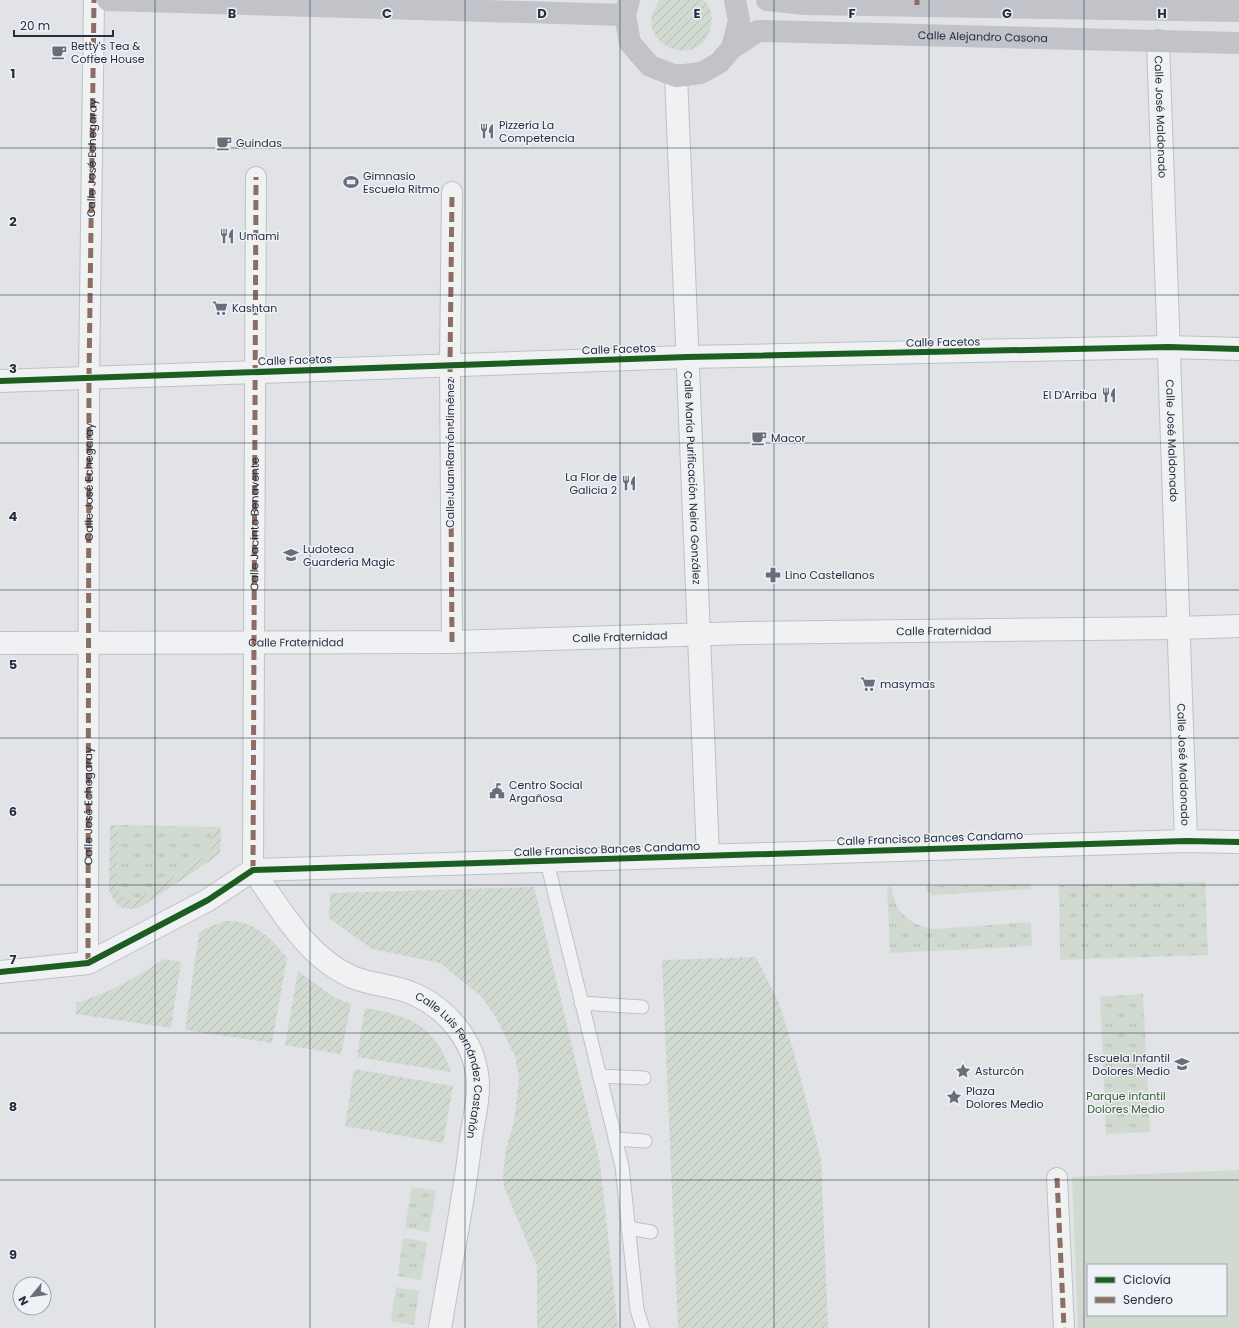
<svg xmlns="http://www.w3.org/2000/svg" width="1239" height="1328" font-family="Poppins,sans-serif">
	<style>
		.grass { fill: url(#grass-tufts) }
		.garden { fill: url(#garden-furrows) }
		.pitch { fill: #d0dad1; fill-rule: evenodd }
		.lines { fill: none; stroke-linecap: round; stroke-linejoin: round }
		.service-casing { stroke: #bfc1c4; stroke-width: 15 }
		.pedestrian-casing { stroke: #bfc1c4; stroke-width: 22 }
		.minor-casing { stroke: #bfc1c4; stroke-width: 24 }
		.service { stroke: #f0f1f3; stroke-width: 13 }
		.pedestrian { stroke: #f0f1f3; stroke-width: 20 }
		.minor { stroke: #f0f1f3; stroke-width: 22 }
		.secondary { stroke: #c2c3c9; stroke-width: 22 }
		.quiet { stroke: #8d6e63; stroke-width: 5; stroke-dasharray: 10 5; stroke-linecap: butt }
		.cycleway-casing { stroke: #eef1f6; stroke-width: 8 }
		.cycleway { stroke: #1b5e20; stroke-width: 6 }
		.grid { fill: none; stroke: #272e40; stroke-width: 1; stroke-opacity: 0.55 }
		.labels { text-anchor: middle; stroke-width: 3; stroke-linejoin: round; paint-order: stroke }
		.street-label { font-size: 11px; fill: #272e40; stroke: #eef1f6 }
		.poi-label { font-size: 11px; fill: #272e40; stroke: #eef1f6; text-anchor: start }
		.park-label { font-size: 11px; fill: #385d33; stroke: #eef1f6 }
		.grid-label { font-size: 13px; text-anchor: middle; font-weight: bold; fill: #272e40; stroke: #eef1f6; stroke-width: 3; stroke-linejoin: round; paint-order: stroke }
	</style>
	<defs>
		<pattern id="grass-tufts" width="24" height="20" patternUnits="userSpaceOnUse"><rect width="24" height="20" fill="#d0dad1"/><path d="M3 7l-1-3M5 7V3M7 7l1-3M15 17l-1-3M17 17v-4M19 17l1-3" fill="none" stroke="#b3bbb4"/></pattern>
		<pattern id="garden-furrows" width="10" height="10" patternUnits="userSpaceOnUse"><rect width="10" height="10" fill="#d0dad1"/><path d="M-1 1l2-2M0 10L10 0M9 11l2-2" fill="none" stroke="#b3bbb4"/></pattern>
	</defs>
	<rect width="100%" height="100%" fill="#e1e3e6"/>
	<!-- grass -->
	<path class="grass" d="M118,825l94,2 -2,26 -70,45c-12,4 -20,-1 -23,-13z
		M1205,882l3,73 -148,5 -1,-75z
		M1031,884v5l-98,6 -7,-5v-4z
		M887,887h5c2,26 18,38 42,42l97,-7 1,24 -142,7z
		M1143,994l7,138 -44,2 -6,-137z
		M412,1187l24,4 -7,41 -24,-4z
		M403,1238l24,4 -6,38 -23,-4z
		M396,1287l23,4 -5,34 -23,-4z"/>
	<!-- garden -->
	<path class="garden" d="M660,0h44c6,6 9,17 7,25 -9,51 -85,17 -51,-25z
		M110,825h8l-1,60c3,12 11,17 23,13l70,-45 2,-26h9l-1,27 -79,53c-18,5 -24,0 -32,-16z
		M534,887l66,276 18,165h-81v-62l-33,-79 -1,-12 3,-26 8,-27 5,-44 -4,-22 -20,-40 -13,-19 -42,-34 -68,-14 -43,-31 1,-25z
		M226,921c28,-1 45,17 61,37l-15,85 -87,-13 14,-97 7,-5z
		M756,957l23,46 14,46 28,110 7,169h-150l-16,-368z
		M163,959l18,3 -10,66 -95,-14v-11c35,-11 57,-23 87,-44z
		M298,971l34,25 19,8 -10,50 -56,-9z
		M365,1008c46,8 70,17 86,64l-94,-15z
		M354,1069l99,17 -10,57 -98,-17z"/>
	<!-- pitch -->
	<path class="pitch" d="M1239,1170v158h-161l-6,-151zM1088,1265h138v50h-138z"/>
	<g class="lines">
		<!-- service casing -->
		<g class="service-casing">
			<path id="service" d="M547,862l75,304 15,144 6,18
				M581,1003l61,4
				M599,1076l45,2
				M615,1139l30,2
				M628,1228l23,4"/>
		</g>
		<!-- pedestrian casing -->
		<g class="pedestrian-casing">
			<path id="pedestrian" d="M452,642l-2,-277 2,-173
				M253,870l3,-693
				M88,963l1,-585 5,-378
				M1057,1178l7,150"/>
		</g>
		<!-- minor casing -->
		<g class="minor-casing">
			<g id="minor">
				<path id="s1" d="M1158,41l28,800"/>
				<path id="s2" d="M676,76l32,780"/>
				<path d="M0,381l687,-24 481,-10 71,2"/>
				<path id="s3" d="M0,643l452,-1 292,-9 433,-5 62,-2"/>
				<path id="s4" d="M253,870c27,39 54,87 99,107 21,9 45,8 64,18 34,16 60,49 62,88 1,20 -6,42 -8,63 -7,61 -20,121 -30,182"/>
				<path d="M0,972l88,-9 120,-63 45,-30 933,-29 53,1"/>
			</g>
		</g>
		<!-- service -->
		<use href="#service" class="service"/>
		<!-- pedestrian -->
		<use href="#pedestrian" class="pedestrian"/>
		<!-- minor -->
		<use href="#minor" class="minor"/>
		<!-- secondary -->
		<g class="secondary">
			<path d="M108,0l517,15"/>
			<path d="M629,0l-4,15 5,28 20,23 26,10 25,-3 18,-10 13,-15 7,-28 -4,-20"/>
			<path d="M767,0l38,4 434,7"/>
			<path id="s5" d="M732,48l26,-17 481,12"/>
		</g>
		<!-- quiet -->
		<g class="quiet">
			<path d="M917,0v5"/>
			<path d="M452,642l-2,-277 2,-173"/>
			<path id="s6" d="M253,870l3,-693"/>
			<path id="s7" d="M88,963l1,-585 5,-378"/>
			<path d="M1057,1178l7,150"/>
		</g>
		<!-- cycleway casing -->
		<g class="cycleway-casing">
			<path id="cycleway" d="M0,381l687,-24 481,-10 71,2
				M0,972l88,-9 120,-63 45,-30 933,-29 53,1"/>
		</g>
		<!-- cycleway -->
		<use href="#cycleway" class="cycleway"/>
	</g>
	<!-- grid -->
	<path class="grid" d="M155,0v1328M310,0v1328M465,0v1328M620,0v1328M774,0v1328M929,0v1328M1084,0v1328M0,148h1239M0,295h1239M0,443h1239M0,590h1239M0,738h1239M0,885h1239M0,1033h1239M0,1180h1239"/>
	<!-- icons -->
	<defs>
		<g id="cafe-bare" transform="scale(1.2)"><path d="M-5.5-4.5H6V0H3Q3 3.5 0 3.5H-2.5Q-5.5 3.5-5.5 0ZM3-3.2v2h1.7v-2ZM-6 4.5H4V6H-6Z" fill="#686d7a" stroke="#eef1f6" stroke-width="2.5" paint-order="stroke"/></g>
		<g id="restaurant-bare" transform="scale(1.2)"><path d="M-5-6h1v4h1v-4h1v4h1v-4h1v5L-1.5 .5V6h-2V.5L-5-1ZM5-6V6H3V1.5H1.5Q1.5-4 5-6Z" fill="#686d7a" stroke="#eef1f6" stroke-width="2.5" paint-order="stroke"/></g>
		<g id="stadium-bare" transform="scale(1.2)"><path d="M0-5a6.5 5 0 1 0 0 10a6.5 5 0 1 0 0-10ZM-3.5-1.8h7v3.6h-7Z" fill="#686d7a" stroke="#eef1f6" stroke-width="2.5" paint-order="stroke"/></g>
		<g id="supermarket-bare" transform="scale(1.2)"><path d="M-6-5.5h2.5l.6 2H6L4.5 2H-2.5L-4.4-4H-6ZM-1.5 3.2a1.3 1.3 0 1 0 .1 0ZM3 3.2a1.3 1.3 0 1 0 .1 0Z" fill="#686d7a" stroke="#eef1f6" stroke-width="2.5" paint-order="stroke"/></g>
		<g id="school-bare" transform="scale(1.2)"><path d="M0-5L7-2L0 1L-7-2ZM-4 1L0 2.5L4 1V4Q0 6-4 4Z" fill="#686d7a" stroke="#eef1f6" stroke-width="2.5" paint-order="stroke"/></g>
		<g id="pharmacy-bare" transform="scale(1.2)"><path d="M-2-6h4v4h4v4h-4v4h-4v-4h-4v-4h4Z" fill="#686d7a" stroke="#eef1f6" stroke-width="2.5" paint-order="stroke"/></g>
		<g id="civic-bare" transform="scale(1.2)"><path d="M-.6-6.5H3V-4.5H.6V-3L4-1V1h2V6H-6V1h2V-1L-.6-3ZM-1.2 2.5V6h2.4V2.5Z" fill="#686d7a" stroke="#eef1f6" stroke-width="2.5" paint-order="stroke"/></g>
		<g id="sight-bare" transform="scale(1.2)"><path d="M0-6L1.8-2.2L6-1.7L2.9 1.2L3.7 5.4L0 3.3L-3.7 5.4L-2.9 1.2L-6-1.7L-1.8-2.2Z" fill="#686d7a" stroke="#eef1f6" stroke-width="2.5" paint-order="stroke"/></g>
	</defs>
	<g fill-rule="evenodd">
		<use href="#cafe-bare" x="59" y="52"/>
		<use href="#restaurant-bare" x="487" y="131"/>
		<use href="#cafe-bare" x="224" y="143"/>
		<use href="#stadium-bare" x="351" y="182"/>
		<use href="#restaurant-bare" x="227" y="236"/>
		<use href="#supermarket-bare" x="220" y="308"/>
		<use href="#restaurant-bare" x="1109" y="395"/>
		<use href="#cafe-bare" x="759" y="438"/>
		<use href="#restaurant-bare" x="629" y="483"/>
		<use href="#school-bare" x="291" y="555"/>
		<use href="#pharmacy-bare" x="773" y="575"/>
		<use href="#supermarket-bare" x="868" y="684"/>
		<use href="#civic-bare" x="497" y="791"/>
		<use href="#school-bare" x="1182" y="1064"/>
		<use href="#sight-bare" x="963" y="1071"/>
		<use href="#sight-bare" x="954" y="1097"/>
	</g>
	<g class="labels">
		<!-- street labels -->
		<g class="street-label">
			<text dy="4" stroke="none"><textPath href="#s5" startOffset="256">Calle Alejandro Casona</textPath></text>
			<text dy="4" stroke="none"><textPath href="#s1" startOffset="76">Calle José Maldonado</textPath></text>
			<text dy="4" stroke="none"><textPath href="#s7" startOffset="805">Calle José Echegaray</textPath></text>
			<text transform="translate(943 342) rotate(-1)" y="4">Calle Facetos</text>
			<text transform="translate(619 349) rotate(-2)" y="4">Calle Facetos</text>
			<text transform="translate(295 360) rotate(-2)" y="4">Calle Facetos</text>
			<text dy="4" stroke="none"><textPath href="#s1" startOffset="400">Calle José Maldonado</textPath></text>
			<text transform="translate(450 453) rotate(-90)" y="4">Calle Juan Ramón Jiménez</text>
			<text dy="4" stroke="none"><textPath href="#s2" startOffset="402">Calle María Purificación Neira González</textPath></text>
			<text dy="4" stroke="none"><textPath href="#s7" startOffset="481">Calle José Echegaray</textPath></text>
			<text dy="4" stroke="none"><textPath href="#s6" startOffset="346">Calle Jacinto Benavente</textPath></text>
			<text dy="4" stroke="none"><textPath href="#s3" startOffset="944">Calle Fraternidad</textPath></text>
			<text dy="4" stroke="none"><textPath href="#s3" startOffset="620">Calle Fraternidad</textPath></text>
			<text dy="4" stroke="none"><textPath href="#s3" startOffset="296">Calle Fraternidad</textPath></text>
			<text dy="4" stroke="none"><textPath href="#s1" startOffset="724">Calle José Maldonado</textPath></text>
			<text dy="4" stroke="none"><textPath href="#s7" startOffset="157">Calle José Echegaray</textPath></text>
			<text transform="translate(930 838) rotate(-2)" y="4">Calle Francisco Bances Candamo</text>
			<text transform="translate(607 849) rotate(-2)" y="4">Calle Francisco Bances Candamo</text>
			<text dy="4" stroke="none"><textPath href="#s4" startOffset="299">Calle Luis Fernández Castañón</textPath></text>
		</g>
		<!-- poi labels -->
		<g class="poi-label">
			<text x="71" y="50">Betty's Tea &amp;<tspan x="71" dy="13">Coffee House</tspan></text>
			<text x="499" y="129">Pizzería La<tspan x="499" dy="13">Competencia</tspan></text>
			<text x="236" y="147">Guindas</text>
			<text x="363" y="180">Gimnasio<tspan x="363" dy="13">Escuela Ritmo</tspan></text>
			<text x="239" y="240">Umami</text>
			<text x="232" y="312">Kashtan</text>
			<text x="1097" y="399" text-anchor="end">El D'Arriba</text>
			<text x="771" y="442">Macor</text>
			<text x="617" y="481" text-anchor="end">La Flor de<tspan x="617" dy="13">Galicia 2</tspan></text>
			<text x="303" y="553">Ludoteca<tspan x="303" dy="13">Guardería Magic</tspan></text>
			<text x="785" y="579">Lino Castellanos</text>
			<text x="880" y="688">masymas</text>
			<text x="509" y="789">Centro Social<tspan x="509" dy="13">Argañosa</tspan></text>
			<text x="1170" y="1062" text-anchor="end">Escuela Infantil<tspan x="1170" dy="13">Dolores Medio</tspan></text>
			<text x="975" y="1075">Asturcón</text>
			<text x="966" y="1095">Plaza<tspan x="966" dy="13">Dolores Medio</tspan></text>
		</g>
		<!-- park labels -->
		<g class="park-label">
			<text x="1126" y="1100">Parque infantil<tspan x="1126" dy="13">Dolores Medio</tspan></text>
		</g>
	</g>
	<g class="grid-label">
		<text x="232" y="18">B</text>
		<text x="387" y="18">C</text>
		<text x="542" y="18">D</text>
		<text x="697" y="18">E</text>
		<text x="852" y="18">F</text>
		<text x="1007" y="18">G</text>
		<text x="1162" y="18">H</text>
		<text x="13" y="78">1</text>
		<text x="13" y="226">2</text>
		<text x="13" y="373">3</text>
		<text x="13" y="521">4</text>
		<text x="13" y="669">5</text>
		<text x="13" y="816">6</text>
		<text x="13" y="964">7</text>
		<text x="13" y="1111">8</text>
		<text x="13" y="1259">9</text>
	</g>
	<!-- legend -->
	<rect x="1087" y="1264" width="140" height="52" fill="#eef1f6" stroke="#9ea3ad"/>
	<rect x="1095" y="1277" width="20" height="6" fill="#1b5e20" stroke="#9ea3ad"/>
	<text x="1123" y="1284" font-size="12" fill="#272e40">Ciclovía</text>
	<rect x="1095" y="1297" width="20" height="6" fill="#8d6e63" stroke="#9ea3ad"/>
	<text x="1123" y="1304" font-size="12" fill="#272e40">Sendero</text>
	<!-- north arrow -->
	<g transform="translate(32 1296) rotate(241)"><circle r="19" fill="#eef1f6" stroke="#9ea3ad"/>
	<path d="M0-3L7 15L0 10L-7 15Z" fill="#686d7a"/>
	<text y="-6" font-size="11" font-weight="bold" text-anchor="middle" fill="#272e40">N</text>
	</g>
	<!-- scale -->
	<path d="M14 30v6h99v-6" fill="none" stroke="#272e40" stroke-width="2"/>
	<text x="20" y="30" font-size="12" fill="#272e40" stroke="#eef1f6" stroke-width="3" paint-order="stroke">20 m</text>
</svg>
